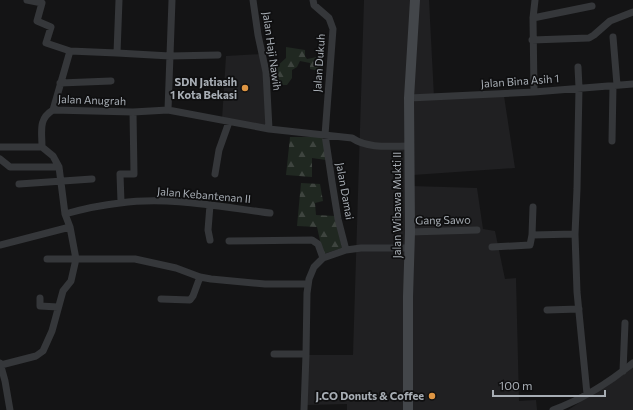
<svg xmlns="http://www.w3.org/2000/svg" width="633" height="410" font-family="Commissioner,sans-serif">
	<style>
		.built { fill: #202022 }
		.forest { fill: url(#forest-firs) }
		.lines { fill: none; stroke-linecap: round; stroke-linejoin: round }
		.street { stroke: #35373a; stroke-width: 7 }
		.secondary { stroke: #43464a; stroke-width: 10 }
		.poi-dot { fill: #de9543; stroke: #0f0f10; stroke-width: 1.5 }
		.labels { text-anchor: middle; stroke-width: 3.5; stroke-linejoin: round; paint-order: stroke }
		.street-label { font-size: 11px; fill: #a7adb4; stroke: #0f0f10 }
		.poi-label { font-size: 11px; font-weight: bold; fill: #a7adb4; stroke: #0f0f10; text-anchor: end }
	</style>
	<defs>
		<pattern id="forest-firs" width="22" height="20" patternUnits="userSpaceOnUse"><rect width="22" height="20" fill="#202821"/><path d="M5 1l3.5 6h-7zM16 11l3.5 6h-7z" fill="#3e443f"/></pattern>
	</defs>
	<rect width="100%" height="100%" fill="#141415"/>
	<!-- built -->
	<path class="built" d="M364,0h65l5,97 70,-1 11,72 -102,7 -1,11 65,2 6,41 12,2 10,48 11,-1 3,123 17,-1 1,10h-190v-6l-40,1 1,-50h45z
		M262,54l7,75 -47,-9 4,-64z
		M633,366v44h-65l55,-36z"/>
	<!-- forest -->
	<path class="forest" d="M286,47l19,3v6l2,3 10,-2 7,3 -1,8 -3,3 -10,-2v-6l-10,-2 -3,6 -5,3v8l-5,7h-6l-7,-3 1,-14 11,-10z
		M290,137h33l3,23 -14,-2v19l-26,-2z
		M301,183l19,1 3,17 -8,2 1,12 19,1 7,32 -19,6 -6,-27 -20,-1z"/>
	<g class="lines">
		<!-- street -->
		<path class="street" d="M27,0l15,3 -5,18 14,6 -5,16 24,8
			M253,0l5,35 8,37 3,57
			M313,0l1,5 15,13 4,11 -8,106 7,47 6,37 8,31
			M533,18l59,-12
			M613,37l4,48
			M532,40l57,-2 5,-3 16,-14 23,-9
			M117,53l53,3 48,-1
			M578,67l1,21 -2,101 -2,45 2,58 10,102
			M60,83l51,-2
			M534,92l-1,-74 2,-18
			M409,98l125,-6 99,-8
			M53,110l17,-59 47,2 2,-53
			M168,110l4,-110
			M612,141l1,-55
			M0,147h42
			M0,159l10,8h49
			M215,174l4,-24 10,-28
			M19,184l73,-5
			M121,202l-1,-28h14l-1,-62
			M65,214c18,-5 36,-9 55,-11 49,-7 101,4 150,10
			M410,232l67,-2
			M532,235l43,-1
			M210,240l-2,-10 2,-25
			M229,241l83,-1 6,4 5,14
			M0,245l70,-18
			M492,247l38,-2 2,-10 1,-28
			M47,259h88l41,9 24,9 11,2 54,5h43
			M40,298v8l18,1
			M161,299l29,1 3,-4 7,-19
			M547,310l32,-1
			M274,354h32
			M0,363l5,18 5,29
			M1,365l35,-9 7,-5 9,-20 11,-40 8,-10 5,-22 -6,-32 -5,-13 -6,-47 -6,-11 -11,-9c0,-16 -4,-28 11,-37l80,2 35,-2 101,19 83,9c16,11 39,8 57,8
			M623,371l2,-48
			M304,410l2,-56 1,-61 2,-14 5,-12 9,-9 23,-8 15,-2h48
			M553,410c28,-10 58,-29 80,-47"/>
		<!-- secondary -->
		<path class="secondary" d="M408,410v-113l2,-65 -1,-134 6,-98"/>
	</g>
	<!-- markers -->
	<g class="poi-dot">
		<circle cx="245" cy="88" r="4"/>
		<circle cx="432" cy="396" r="4"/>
	</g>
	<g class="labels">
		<!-- street labels -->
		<g class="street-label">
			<text transform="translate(272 51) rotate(82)" y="4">Jalan Haji Nawih</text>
			<text transform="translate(319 63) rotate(-86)" y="4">Jalan Dukuh</text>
			<text transform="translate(520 81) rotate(-4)" y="4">Jalan Bina Asih 1</text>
			<text transform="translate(92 100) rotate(2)" y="4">Jalan Anugrah</text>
			<text transform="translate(345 191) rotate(80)" y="4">Jalan Damai</text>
			<text transform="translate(204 195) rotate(5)" y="4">Jalan Kebantenan II</text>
			<text transform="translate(397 205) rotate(-90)" y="4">Jalan Wibawa Mukti II</text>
			<text transform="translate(443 220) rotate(-1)" y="4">Gang Sawo</text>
		</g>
		<!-- poi labels -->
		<g class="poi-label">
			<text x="237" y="86">SDN Jatiasih<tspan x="237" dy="13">1 Kota Bekasi</tspan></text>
			<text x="424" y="400">J.CO Donuts &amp; Coffee</text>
		</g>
	</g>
	<!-- scale -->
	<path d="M493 390v6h112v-6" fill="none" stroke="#a7adb4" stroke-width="2"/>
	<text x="499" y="390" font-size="12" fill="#a7adb4" stroke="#0f0f10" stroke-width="3" paint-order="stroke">100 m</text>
</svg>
